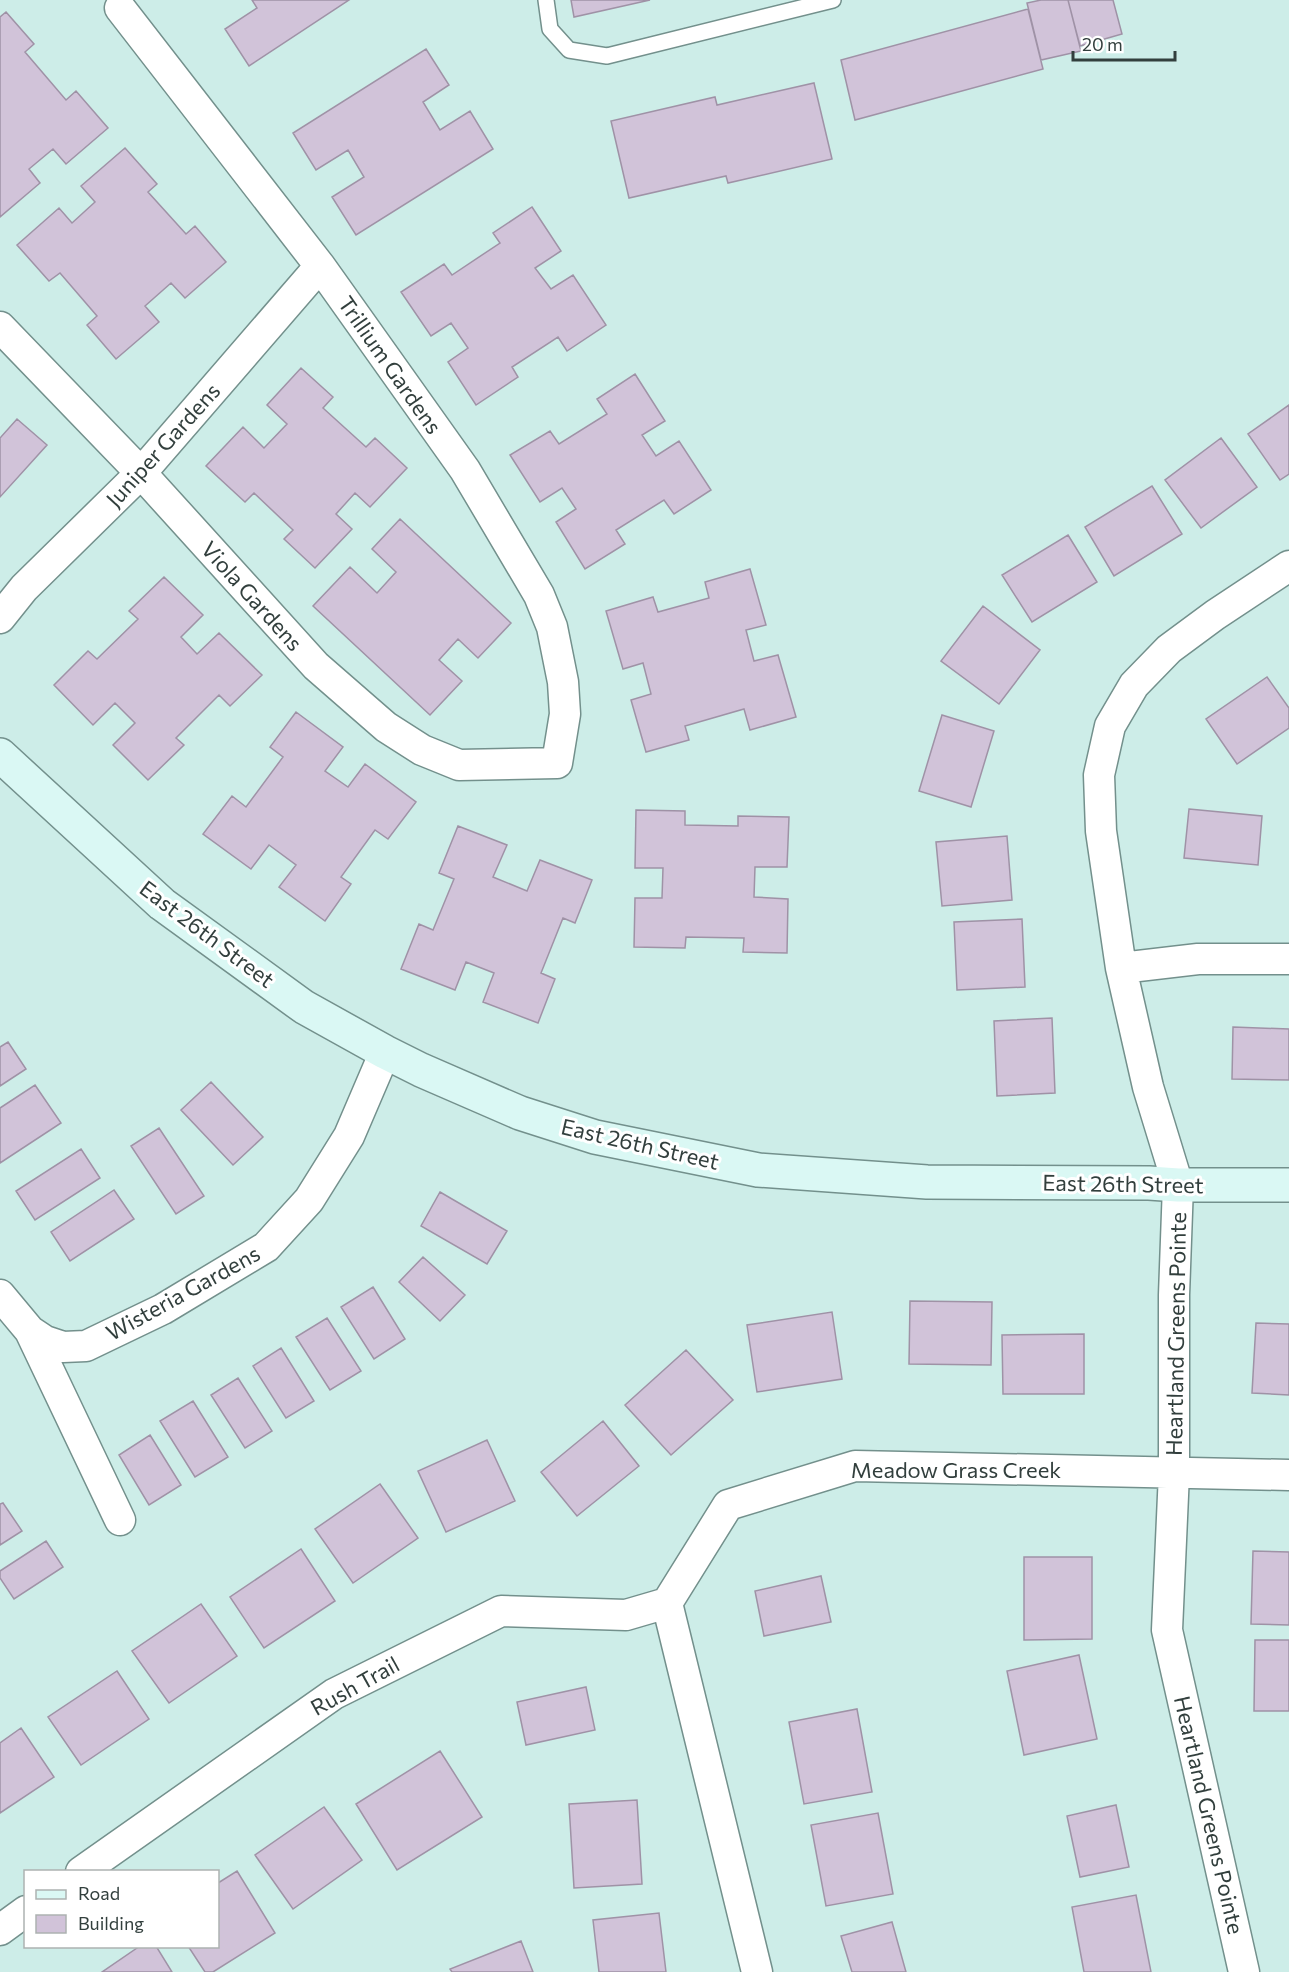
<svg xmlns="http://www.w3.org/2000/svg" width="1289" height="1972" font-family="Commissioner,sans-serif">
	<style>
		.building { fill: #d1c3d9; stroke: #9f92a6; stroke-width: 1.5 }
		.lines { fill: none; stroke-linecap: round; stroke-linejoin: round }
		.lane-casing { stroke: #73908c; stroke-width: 18 }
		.street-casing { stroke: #73908c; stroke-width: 33 }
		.secondary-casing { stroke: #73908c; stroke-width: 36 }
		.lane { stroke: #fff; stroke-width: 15 }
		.street { stroke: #fff; stroke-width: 30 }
		.secondary { stroke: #daf8f4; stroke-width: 33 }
		.labels { text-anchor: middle; stroke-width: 6; stroke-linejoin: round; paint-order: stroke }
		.street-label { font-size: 22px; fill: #323f3d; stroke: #fff }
	</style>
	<rect width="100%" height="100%" fill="#cdede8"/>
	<!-- building -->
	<path class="building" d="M252,0h97l-100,66 -24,-37 32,-21z
		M571,0h79l-76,17z
		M1041,0h27l13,51 -40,9 -14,-57z
		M1068,0h45l9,34 -42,12z
		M1028,9l15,60 -188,51 -14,-60z
		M6,12l28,32 -9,8 41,48 10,-9 32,37 -42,36 -13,-15 -24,20 11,14 -40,34v-200z
		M426,49l23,36 -26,17 17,28 30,-19 23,38 -137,86 -24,-38 32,-20 -16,-27 -32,20 -23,-37z
		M814,83l18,76 -104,24 -2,-7 -97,22 -18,-77 104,-24 2,8z
		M125,148l32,36 -9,8 38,42 9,-8 31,36 -41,36 -14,-15 -26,23 14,16 -43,37 -29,-34 10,-9 -37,-43 -11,8 -32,-36 42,-37 13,15 23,-21 -14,-16z
		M532,207l29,44 -26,17 16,21 22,-14 33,50 -39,26 -9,-14 -46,30 6,10 -42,28 -28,-43 20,-14 -17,-25 -20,13 -30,-44 43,-28 8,11 48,-32 -7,-10z
		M301,368l32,29 -10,11 43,39 9,-9 32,30 -37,39 -15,-14 -19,21 16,15 -37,39 -31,-29 9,-9 -39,-37 -9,9 -39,-36 37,-39 21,21 23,-24 -20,-19z
		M635,374l30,47 -23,14 14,21 23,-15 32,49 -37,24 -10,-14 -48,30 9,14 -40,25 -29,-47 20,-13 -14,-21 -22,14 -30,-47 40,-24 9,13 48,-30 -10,-15z
		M1289,405v69l-9,6 -32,-46z
		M17,419l30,26 -47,52v-59z
		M1221,438l36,49 -56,41 -36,-48z
		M1152,486l30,48 -68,42 -29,-49z
		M400,519l111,104 -33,35 -20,-19 -19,21 23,21 -32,34 -117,-109 37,-39 27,26 19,-21 -24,-23z
		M1068,535l29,47 -65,40 -30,-47z
		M750,569l16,56 -20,5 8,31 24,-6 18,62 -46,13 -6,-21 -59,17 4,14 -43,12 -15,-52 20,-6 -8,-31 -20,6 -17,-58 47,-14 5,15 51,-14 -4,-16z
		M164,577l39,38 -22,22 16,17 22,-21 43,42 -32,31 -11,-11 -43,43 8,7 -36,35 -35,-35 22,-22 -20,-20 -22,22 -39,-40 34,-34 9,8 41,-40 -9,-8z
		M983,606l57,44 -41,54 -58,-43z
		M1267,677l22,31v20l-52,36 -31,-45z
		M296,712l47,35 -18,24 23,16 17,-23 51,38 -28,37 -13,-9 -34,47 10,7 -26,37 -46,-34 17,-22 -27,-20 -18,24 -48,-35 29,-38 14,11 37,-50 -13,-10z
		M942,715l52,16 -23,76 -52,-16z
		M1189,809l73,7 -4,49 -74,-7z
		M636,810l49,1v14l53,1v-10l51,1 -2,50h-32l-1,30 34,2 -1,54 -44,-1 1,-14 -58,-1 -1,11 -51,-1 1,-49h27l1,-30h-28z
		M458,826l49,19 -14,32 34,14 13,-31 52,20 -17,43 -12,-5 -22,55 14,6 -17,44 -55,-21 11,-29 -28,-11 -11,28 -54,-21 18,-45 14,6 21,-51 -15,-6z
		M1007,836l5,64 -70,6 -6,-64z
		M1022,919l3,68 -68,3 -3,-68z
		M1052,1018l3,75 -58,3 -3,-75z
		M1233,1027l56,2v51l-57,-1z
		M8,1042l18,27 -26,17v-39z
		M211,1082l52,55 -30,28 -52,-55z
		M35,1085l26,38 -61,40v-55z
		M159,1128l45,68 -28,18 -45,-68z
		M81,1149l19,29 -65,42 -19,-29z
		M114,1190l20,29 -64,42 -19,-29z
		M440,1192l67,39 -20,33 -66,-38z
		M423,1257l42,38 -25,26 -41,-39z
		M373,1287l32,52 -31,20 -33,-52z
		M910,1301l82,1 -1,63 -82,-1z
		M832,1312l10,67 -85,13 -10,-67z
		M327,1318l34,53 -31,19 -34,-53z
		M1256,1323l33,1v71l-37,-2z
		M1084,1334v60h-81l-1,-59z
		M281,1348l33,53 -28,17 -33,-52z
		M686,1350l47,50 -62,55 -46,-50z
		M238,1378l34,53 -27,17 -34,-53z
		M193,1401l35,56 -33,20 -35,-56z
		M603,1421l36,45 -62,50 -36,-44z
		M150,1435l31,50 -32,20 -30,-50z
		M487,1440l28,61 -69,31 -28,-61z
		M380,1484l38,54 -65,45 -38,-54z
		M3,1503l19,28 -22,14v-41z
		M46,1541l17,26 -49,32 -14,-21v-7z
		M301,1549l34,52 -71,47 -34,-51z
		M1253,1551l36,1v73l-38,-1z
		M1024,1557h68v82l-68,1z
		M821,1576l10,46 -67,14 -9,-45z
		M201,1604l36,52 -68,47 -37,-52z
		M1255,1640h34v71h-35z
		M1079,1655l18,84 -73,16 -17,-84z
		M117,1671l32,48 -68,46 -33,-48z
		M586,1687l9,43 -69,15 -9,-43z
		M857,1709l15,83 -68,12 -15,-82z
		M21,1728l33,49 -54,36v-70z
		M440,1751l42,66 -85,53 -41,-66z
		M637,1800l5,84 -68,4 -5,-84z
		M1116,1805l13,62 -49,10 -13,-61z
		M324,1807l38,53 -69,49 -38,-54z
		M878,1813l15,81 -67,12 -15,-81z
		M237,1871l38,62 -62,39h-8l-17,-26h30v-63z
		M1136,1895l15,77h-67l-12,-65z
		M659,1913l7,59h-67l-6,-52z
		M892,1922l14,50h-54l-11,-36z
		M521,1941l12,31h-81l-2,-3z
		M140,1946h16l16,26h-70z"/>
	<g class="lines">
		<!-- lane casing -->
		<g class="lane-casing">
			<path id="lane" d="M546,0l4,29 19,21 38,6 226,-56"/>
		</g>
		<!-- street casing -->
		<g class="street-casing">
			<path id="street" d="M0,327l141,146 175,193 70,61 36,23 37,15 98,-2 8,-49 -2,-32 -11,-55 -13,-32 -74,-125 -145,-204 -200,-258
				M0,618l24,-30 117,-115 179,-207
				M1121,968l77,-9h91
				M0,1295l30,36 15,10 18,6 23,-1 77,-37 103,-62 43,-47 40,-64 36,-84
				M30,1331l90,189
				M81,1872l253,-178 167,-83 125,4 41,-12
				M0,1930l26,-19
				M757,1972l-90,-369 61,-98 127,-39 434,9
				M1244,1972l-77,-342 7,-157v-178l4,-110 -30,-98 -27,-119 -20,-137 -2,-56 11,-49 24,-41 35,-36 46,-34 74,-49"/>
		</g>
		<!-- secondary casing -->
		<g class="secondary-casing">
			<path id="secondary" d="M0,755l162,149 142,103 81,45 36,18 99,43 75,24 163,33 169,12 222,1 29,2h111"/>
		</g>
		<!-- lane -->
		<use href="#lane" class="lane"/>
		<!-- street -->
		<use href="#street" class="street"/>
		<!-- secondary -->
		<use href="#secondary" class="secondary"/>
	</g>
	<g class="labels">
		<!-- street labels -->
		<g class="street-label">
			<text transform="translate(390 365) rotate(55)" y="8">Trillium Gardens</text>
			<text transform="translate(163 445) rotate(-48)" y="8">Juniper Gardens</text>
			<text transform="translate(252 596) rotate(48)" y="8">Viola Gardens</text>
			<text transform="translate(207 934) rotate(37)" y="8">East 26th Street</text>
			<text transform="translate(640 1144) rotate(13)" y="8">East 26th Street</text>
			<text transform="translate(1123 1184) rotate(1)" y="8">East 26th Street</text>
			<text transform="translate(183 1293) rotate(-29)" y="8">Wisteria Gardens</text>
			<text transform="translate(1176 1334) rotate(-89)" y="8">Heartland Greens Pointe</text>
			<text x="956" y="1478">Meadow Grass Creek</text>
			<text transform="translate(355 1686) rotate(-29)" y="8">Rush Trail</text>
			<text transform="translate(1209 1815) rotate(77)" y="8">Heartland Greens Pointe</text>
		</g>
	</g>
	<!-- legend -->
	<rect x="24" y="1870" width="195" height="78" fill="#ffffff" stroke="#adb2b1" stroke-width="1.5"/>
	<rect x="36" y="1890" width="30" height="9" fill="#daf8f4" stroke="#adb2b1" stroke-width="1.5"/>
	<text x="78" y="1900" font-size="18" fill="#323f3d">Road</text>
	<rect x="36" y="1915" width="30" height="18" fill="#d1c3d9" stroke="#adb2b1" stroke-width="1.5"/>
	<text x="78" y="1930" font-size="18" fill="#323f3d">Building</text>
	<!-- scale -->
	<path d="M1073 51v9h102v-9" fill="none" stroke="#323f3d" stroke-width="3"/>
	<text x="1082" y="51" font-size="18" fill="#323f3d" stroke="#ffffff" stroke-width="4.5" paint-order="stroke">20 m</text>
</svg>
